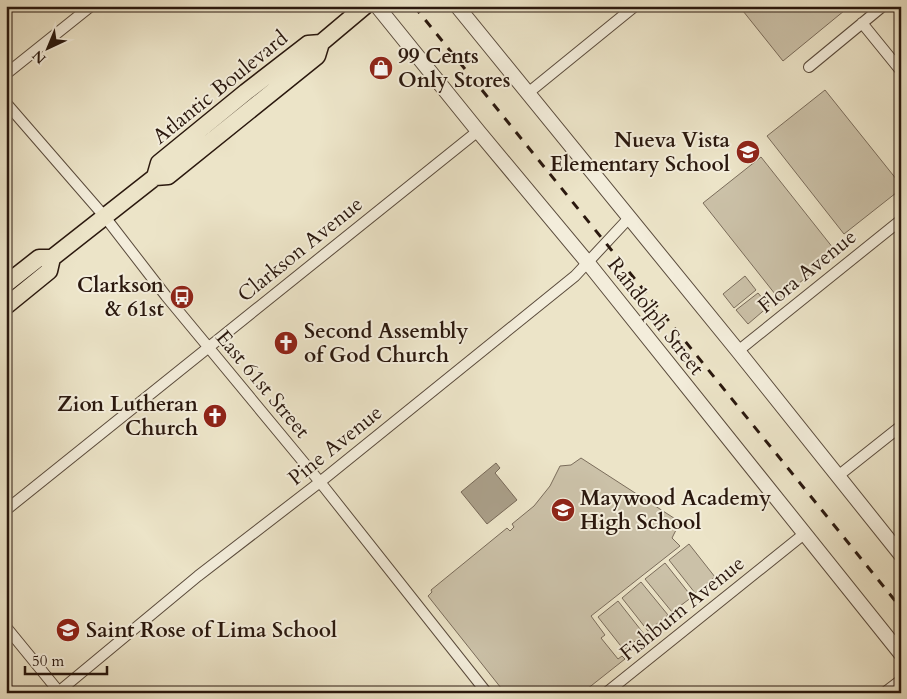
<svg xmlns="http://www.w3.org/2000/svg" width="907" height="699" font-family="Cardo,serif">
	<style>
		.green { fill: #cbc1a8; stroke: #7a6c5b }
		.water { fill: #aa9f89; stroke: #776958 }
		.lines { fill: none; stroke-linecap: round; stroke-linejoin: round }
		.minor-casing { stroke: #5a4b3c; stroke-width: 12 }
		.tertiary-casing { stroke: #5a4b3c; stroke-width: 16 }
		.primary-casing { stroke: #2a180e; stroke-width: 19 }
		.minor { stroke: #f3eddb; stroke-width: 10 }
		.tertiary { stroke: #f3eddb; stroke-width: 14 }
		.primary { stroke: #ece4c8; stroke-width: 16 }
		.rail { stroke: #2a180e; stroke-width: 3; stroke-dasharray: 9 9; stroke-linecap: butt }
		.labels { text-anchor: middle; stroke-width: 4; stroke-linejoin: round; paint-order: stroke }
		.poi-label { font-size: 21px; font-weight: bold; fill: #2a180e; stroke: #f3eddb; text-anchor: start }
		.street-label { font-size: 21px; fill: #2a180e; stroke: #f3eddb }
	</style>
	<rect width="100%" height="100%" fill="#ece4c8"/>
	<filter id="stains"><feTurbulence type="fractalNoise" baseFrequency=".004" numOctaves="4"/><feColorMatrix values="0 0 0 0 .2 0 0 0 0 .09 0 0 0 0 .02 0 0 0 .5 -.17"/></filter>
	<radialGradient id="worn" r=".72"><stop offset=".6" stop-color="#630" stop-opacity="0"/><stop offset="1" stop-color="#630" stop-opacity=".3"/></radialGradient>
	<!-- green -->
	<path class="green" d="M739,6h111l-67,55z
		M825,90l76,95v4l-57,45 -77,-98z
		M761,157l76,96 -58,46 -76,-96z
		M745,276l11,14 -22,18 -11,-14z
		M758,293l11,13 -21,18 -12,-14z
		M581,458l99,64 -8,16 8,8 -89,70 14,19 -4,3 17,21 4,-3 3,3 -43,34h-77l-77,-97 4,-4 -1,-2 76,-62 3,3 4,-4 -2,-3 22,-18 16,-20 10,-20 11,-1z
		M689,544l26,33 -20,16 -26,-33z
		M665,563l27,34 -20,15 -27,-33z
		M641,582l27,33 -20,16 -26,-33z
		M618,601l26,33 -20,16 -26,-33z"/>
	<!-- water -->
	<path class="water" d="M496,463l4,5 -5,5 22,27 -30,24 -26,-32z"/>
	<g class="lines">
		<!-- minor casing -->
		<g class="minor-casing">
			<path id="minor" d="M862,23l39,48
				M809,67l74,-61
				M6,74l85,-68
				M528,93l107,-87
				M6,103l99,114 61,79 154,186 167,211
				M738,351l163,-131
				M838,476l63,-50
				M6,510l472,-379
				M6,627l54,66
				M57,693l141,-117 122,-94 255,-206 54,-58
				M606,693l198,-159
				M884,693l17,-13"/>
		</g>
		<!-- tertiary casing -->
		<g class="tertiary-casing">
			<path id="tertiary" d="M377,6l101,125 110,132 313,391
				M457,6l281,345 163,204"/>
		</g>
		<!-- primary casing -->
		<g class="primary-casing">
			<path id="primary" d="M155,177l4,-14 87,-71 62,-48 13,-1
				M6,284l33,-26h13
				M6,306l43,-35 3,-13 103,-81 13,-1 149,-120 4,-13 44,-37"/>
		</g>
		<!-- minor -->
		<use href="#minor" class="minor"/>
		<!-- tertiary -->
		<use href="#tertiary" class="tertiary"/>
		<!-- primary -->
		<use href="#primary" class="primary"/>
		<!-- rail -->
		<path class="rail" d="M414,6l487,602"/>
	</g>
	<!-- icons -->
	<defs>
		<g id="shop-disc" transform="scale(1.25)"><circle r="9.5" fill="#8f2418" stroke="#f3eddb"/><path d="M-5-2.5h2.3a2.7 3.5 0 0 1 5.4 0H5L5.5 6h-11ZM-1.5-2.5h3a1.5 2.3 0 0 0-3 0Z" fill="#fff"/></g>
		<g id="school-disc" transform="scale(1.25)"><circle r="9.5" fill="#8f2418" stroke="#f3eddb"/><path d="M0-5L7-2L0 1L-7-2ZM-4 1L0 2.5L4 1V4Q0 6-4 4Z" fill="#fff"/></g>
		<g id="bus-disc" transform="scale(1.25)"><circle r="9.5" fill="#8f2418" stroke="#f3eddb"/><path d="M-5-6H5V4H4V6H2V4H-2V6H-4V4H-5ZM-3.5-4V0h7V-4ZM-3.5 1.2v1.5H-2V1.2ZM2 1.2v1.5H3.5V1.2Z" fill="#fff"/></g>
		<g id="church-disc" transform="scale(1.25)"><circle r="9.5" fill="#8f2418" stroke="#f3eddb"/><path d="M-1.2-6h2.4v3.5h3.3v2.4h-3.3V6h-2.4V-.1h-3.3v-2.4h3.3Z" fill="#fff"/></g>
	</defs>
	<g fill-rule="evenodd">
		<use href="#shop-disc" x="381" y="68"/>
		<use href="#school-disc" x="748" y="152"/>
		<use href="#bus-disc" x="182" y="297"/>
		<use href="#church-disc" x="286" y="343"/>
		<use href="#church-disc" x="215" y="416"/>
		<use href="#school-disc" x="563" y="510"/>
		<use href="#school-disc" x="68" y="630"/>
	</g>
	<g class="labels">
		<!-- poi labels -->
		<g class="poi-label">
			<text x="398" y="63">99 Cents<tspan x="398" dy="24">Only Stores</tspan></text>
			<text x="730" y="147" text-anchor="end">Nueva Vista<tspan x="730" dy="24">Elementary School</tspan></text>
			<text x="164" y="292" text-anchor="end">Clarkson<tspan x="164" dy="24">&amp; 61st</tspan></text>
			<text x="304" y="338">Second Assembly<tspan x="304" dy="24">of God Church</tspan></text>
			<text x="198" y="411" text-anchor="end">Zion Lutheran<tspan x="198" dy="24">Church</tspan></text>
			<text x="580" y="505">Maywood Academy<tspan x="580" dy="24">High School</tspan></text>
			<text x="86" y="637">Saint Rose of Lima School</text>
		</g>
		<!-- street labels -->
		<g class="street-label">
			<text transform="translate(220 87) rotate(-39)" y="7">Atlantic Boulevard</text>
			<text transform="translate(300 249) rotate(-39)" y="7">Clarkson Avenue</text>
			<text transform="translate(807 271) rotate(-39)" y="7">Flora Avenue</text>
			<text transform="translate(656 316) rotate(52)" y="7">Randolph Street</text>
			<text transform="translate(263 384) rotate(50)" y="7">East 61st Street</text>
			<text transform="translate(335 445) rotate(-39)" y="7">Pine Avenue</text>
			<text transform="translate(682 608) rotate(-39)" y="7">Fishburn Avenue</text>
		</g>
	</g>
	<!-- margin -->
	<rect width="907" height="699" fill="none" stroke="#ece4c8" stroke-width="25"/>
	<rect x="8" y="8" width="892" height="684" fill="none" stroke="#2a180e" stroke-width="2.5"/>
	<rect x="12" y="12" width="882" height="674" fill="none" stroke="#2a180e"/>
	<!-- north arrow -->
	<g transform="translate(48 48) rotate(224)" stroke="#f3eddb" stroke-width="4" paint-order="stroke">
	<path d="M0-4L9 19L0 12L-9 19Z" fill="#2a180e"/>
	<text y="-8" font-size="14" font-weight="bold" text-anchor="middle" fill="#2a180e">N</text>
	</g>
	<!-- scale -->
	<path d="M25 666v8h82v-8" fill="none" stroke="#2a180e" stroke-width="2.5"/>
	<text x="32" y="666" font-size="15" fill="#2a180e" stroke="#f3eddb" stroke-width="4" paint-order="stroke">50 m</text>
	<rect width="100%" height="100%" filter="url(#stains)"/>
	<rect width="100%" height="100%" fill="url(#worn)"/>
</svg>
